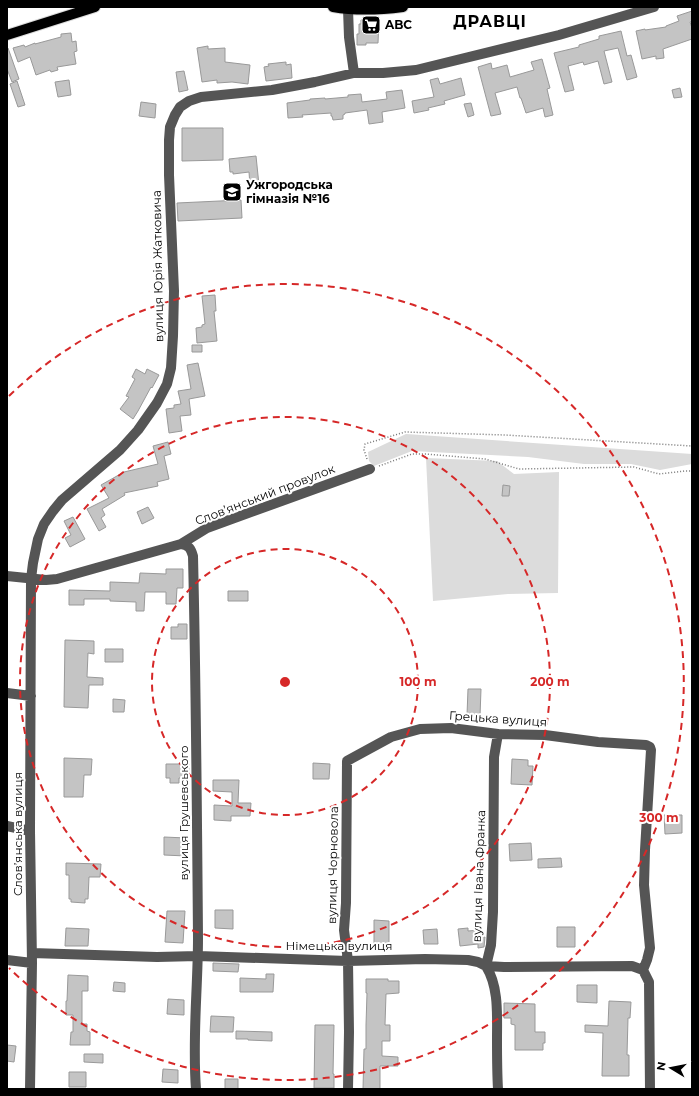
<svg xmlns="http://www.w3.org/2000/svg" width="699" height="1096" font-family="Montserrat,sans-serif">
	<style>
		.green { fill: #dcdcdc }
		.building { fill: #c4c4c4; stroke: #999 }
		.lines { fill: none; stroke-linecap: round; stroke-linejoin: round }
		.major-casing { stroke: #dbdbdb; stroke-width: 12 }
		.path { stroke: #777; stroke-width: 1.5; stroke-dasharray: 1 2; stroke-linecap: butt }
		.minor { stroke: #555; stroke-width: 10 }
		.major { stroke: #000; stroke-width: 10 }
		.ring { fill: none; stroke: #d62828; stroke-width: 2; stroke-dasharray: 7 5 }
		.labels { text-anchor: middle; stroke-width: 4; stroke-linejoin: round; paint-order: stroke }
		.poi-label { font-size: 12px; font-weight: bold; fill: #000; stroke: #fff; text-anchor: start }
		.street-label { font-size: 12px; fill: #000; stroke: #fff }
		.district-label { font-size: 16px; font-weight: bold; letter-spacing: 1px; fill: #000; stroke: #fff }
		.centre { fill: #d62828; stroke: #fff; stroke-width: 2 }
		.ring-label { font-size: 12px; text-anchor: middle; font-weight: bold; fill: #d62828; stroke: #fff; stroke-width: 4; stroke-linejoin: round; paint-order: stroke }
	</style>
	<rect width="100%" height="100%" fill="#fff"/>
	<!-- green -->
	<path class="green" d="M406,434l286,20v10l-32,6 -29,-6h-47l-56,-7 -116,-6 -38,15 -5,-5 -1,-9z
		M426,458l71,3 17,13 45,-2 -1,121 -50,1 -75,7z"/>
	<!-- building -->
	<path class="building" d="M692,11v10l-2,1 2,6v11l-29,10 1,9 -8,1v-3l-14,3 -6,-28 9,-2v1l21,-3v-1l13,-5 -2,-5z
		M361,20h18l-1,23h-12v2h-9v-11h2v-10h2z
		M621,31l6,25 4,-1 6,22 -10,3 -9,-32 -14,3 8,31 -8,2 -6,-23 -14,4 -1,-3 -15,4 6,24 -9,2 -11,-39 25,-6v-2l20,-6v-3z
		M71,33l1,9 4,-1 1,10 -3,1 2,12 -19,3 1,3 -7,2 -1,-2 -14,5 -6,-18 -12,5 -5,-14 11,-3 1,2 10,-4v1l26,-7v-3z
		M208,46v3l17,-1v14l25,3 -2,19 -16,-2 -15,1v-3l-15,2 -5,-34z
		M7,48h1l11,31 -7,3 -5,-13z
		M542,59l8,29 -3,1 6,26 -8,2 -2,-9 -17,5 -5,-15h-1l-3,-11 -22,6 6,21 -10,2 -13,-49 13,-4 1,6 15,-4 3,12 24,-7 -3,-8z
		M286,62v3l5,-1 1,14 -26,3 -2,-14 5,-1 -1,-2z
		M184,71l4,19 -9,2 -3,-20z
		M438,78l2,6 21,-6 4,17 -21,6 1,3 -17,4 1,2 -15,3 -2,-12 22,-4 -4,-17z
		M69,80l2,15 -13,2 -3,-15z
		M17,81l8,24 -7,2 -8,-23z
		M680,88l2,9 -8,1 -2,-8z
		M402,90l3,18 -23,4 1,10 -14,2 -2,-14 -22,3v1l-2,1v4l-10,1 -1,-4h-1v-3l-29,2 1,2 -15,1 -1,-15 23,-3v-1l15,-1v1l23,-2v-2l13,-1 1,8 25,-3 -1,-7z
		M141,102l15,2 -1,14 -16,-2z
		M471,103l3,12 -6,2 -4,-13z
		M182,128h41v32l-41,1z
		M256,156l3,29 -9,1 -1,-14 -16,2v-2h-3l-1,-13z
		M241,200l1,18 -64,3 -1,-18z
		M215,295l1,16h-2l3,30 -20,2 -1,-15 6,-1v-2l3,-1 -3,-28z
		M192,345h10v7h-10z
		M198,363l7,33 -16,3 2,16 -11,1 2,15 -13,2 -3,-24 8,-1v-3l7,-1 -3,-13 13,-2 -4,-24z
		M136,369l9,5 2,-5 12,6 -7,13 -1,-1 -13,24 -5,8 -13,-10 9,-12 -3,-1 9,-17 -3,-2z
		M168,442l3,12 -7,2 5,23 -12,3 1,4 -34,7 1,2 -23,14 3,6 -4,3 5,9 -7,4 -12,-22 22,-11 -8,-13 23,-13 34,-8 -5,-18z
		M503,485l7,1 -1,10h-7z
		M148,507l6,11 -12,6 -5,-12z
		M73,517l12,22 -15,8 -5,-9 6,-3 -7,-14z
		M166,569h17v19h-6l-1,16h-10v-12h-21l-1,19h-8v-9l-26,-1v-2h-26v6h-15v-15l41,1v-9l29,1 1,-10 26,1z
		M228,591h20v10h-20z
		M178,624h9v15h-16v-12h7z
		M65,640l29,1v13l-6,-1 -1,24 16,1v7h-14l-1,23 -24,-1z
		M105,649h18v13h-18z
		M468,689h13l-1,27 -13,-1z
		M113,699l12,1 -1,12h-11z
		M64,758l28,1 -1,16h-7l-1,22h-19z
		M512,759l16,1v6h5l-1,19 -21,-1z
		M313,763l17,1 -1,15h-16z
		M166,764h23v14h-10v5h-9v-5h-4z
		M213,780h26l-1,23h13l-1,13h-19v5l-17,-1v-15l18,1v-14l-19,-1z
		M664,815h18v18l-17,1z
		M164,837l22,1v18l-22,-1z
		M531,843l1,17 -22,1 -1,-17z
		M561,858l1,9 -24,1v-9z
		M66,863l35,1 -1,13h-11l-1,22h-3v4l-14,-1v-3h-2v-24h-3z
		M215,910h18v19l-18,-1z
		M167,911h18l-2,32 -18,-1z
		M374,920l15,1v22h-15z
		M557,927h18v20h-18z
		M66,928l23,1 -1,17h-23z
		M468,928v3l12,-1 1,7h4l-1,10 -6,1v-4l-18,2 -2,-17z
		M437,929l1,15h-14l-1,-14z
		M213,963l26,1 -1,8 -25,-1z
		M266,974h8l-1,18h-33v-14l26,1z
		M68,975l20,1v15h-6v33h5v7l3,1v13h-20l1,-13h2v-17h-7v-14h1z
		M366,979h22v2h11v12l-13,1 -1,31h5v16h-8v15l16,1v9h-18v23h-17l1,-40h2v-24l1,-32h-1z
		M114,982l11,1v9l-12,-1z
		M577,985h20v18l-20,-1z
		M168,999l16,1v15l-17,-1z
		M609,1001l22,1 -1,16h-2l-1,37h2v21h-27l1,-43 -18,-1v-7l23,1z
		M504,1003l31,1v28h10v11h-2v7h-28v-25l-4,-1v-6h-7z
		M211,1016l23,1 -1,15h-23z
		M315,1025h19l-1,49h1v14h-20z
		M236,1031l36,1v9l-24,-1v-1h-12z
		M7,1045l9,1 -2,16 -7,-1z
		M84,1054h19v9l-19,-1z
		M163,1069l15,1v13l-16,-1z
		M69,1072h17v15h-17z
		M225,1079h13v10h-13z"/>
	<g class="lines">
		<!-- major casing -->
		<g class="major-casing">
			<path id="major" d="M333,7c23,4 47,3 70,0
				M7,35l88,-28"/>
		</g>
		<!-- path -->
		<path class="path" d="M367,459l-3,-9 1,-6 40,-12 100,3 187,11
			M379,466l33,-12h14l59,5 34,10 115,-2 25,7 26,-3h7"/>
		<!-- minor -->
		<path class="minor" d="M348,9l1,28 5,36
			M181,544c8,1 10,5 12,12 3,127 4,254 5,382 0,50 -6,101 -2,151
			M7,576l39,4 11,-1 124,-35 26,-16 163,-59
			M7,693l24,3
			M7,826l23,5
			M32,953l125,4 41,-1 150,5 77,-2 43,1 10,2 8,4 18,1 128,-1 11,4
			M7,960l25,3
			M30,1089l2,-126 -2,-132 1,-252 2,-16 5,-24 6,-15 9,-13 9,-11 58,-50 18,-20 19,-27 10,-19 4,-16 2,-32 1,-45 -5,-116v-35l1,-13 5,-12 5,-8 9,-6 12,-4 71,-7 43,-8 39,-9h29l33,-3 143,-35 95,-28
			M348,1089l1,-57 -1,-71 -4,-31 2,-27 1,-142 44,-24 29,-8 31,-1 47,6 47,1 53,7 48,3 4,2 1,3 -6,100 -1,35 6,63 -3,12 -4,10 6,12 1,107
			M498,1089c-1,-17 -1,-33 -1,-50 0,-24 2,-52 -11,-73l5,-21 2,-33 1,-155 4,-23"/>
		<!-- major -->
		<use href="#major" class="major"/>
	</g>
	<!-- distance rings -->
	<g class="ring">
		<circle cx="285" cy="682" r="133"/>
		<circle cx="285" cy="682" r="265"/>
		<path d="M9 396A398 398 0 1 1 9 968"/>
	</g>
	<!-- icons -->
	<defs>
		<g id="supermarket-square" transform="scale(1)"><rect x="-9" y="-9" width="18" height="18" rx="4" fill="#000" stroke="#fff"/><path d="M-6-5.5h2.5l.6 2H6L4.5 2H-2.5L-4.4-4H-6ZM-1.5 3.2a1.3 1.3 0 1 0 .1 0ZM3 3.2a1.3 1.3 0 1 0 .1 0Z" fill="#fff"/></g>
		<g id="school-square" transform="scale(1)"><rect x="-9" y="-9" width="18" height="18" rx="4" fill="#000" stroke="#fff"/><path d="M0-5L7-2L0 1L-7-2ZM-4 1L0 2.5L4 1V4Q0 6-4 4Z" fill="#fff"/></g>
	</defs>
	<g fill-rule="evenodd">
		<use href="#supermarket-square" x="371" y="25"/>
		<use href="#school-square" x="232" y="192"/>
	</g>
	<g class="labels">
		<!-- poi labels -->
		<g class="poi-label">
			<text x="385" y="29">ABC</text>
			<text x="246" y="189">Ужгородська<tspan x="246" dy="14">гімназія №16</tspan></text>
		</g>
		<!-- street labels -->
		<g class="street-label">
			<text transform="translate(158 266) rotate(-91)" y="4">вулиця Юрія Жатковича</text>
			<text transform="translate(265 495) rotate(-21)" y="4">Словʼянський провулок</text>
			<text transform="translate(498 719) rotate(4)" y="4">Грецька вулиця</text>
			<text transform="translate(184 813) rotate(-90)" y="4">вулиця Грушевського</text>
			<text transform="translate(18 834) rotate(-90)" y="4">Словʼянська вулиця</text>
			<text transform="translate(333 865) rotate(-89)" y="4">вулиця Чорновола</text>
			<text transform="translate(479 876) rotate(-88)" y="4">вулиця Івана Франка</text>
			<text x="339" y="950">Німецька вулиця</text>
		</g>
		<!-- district labels -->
		<g class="district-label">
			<text x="490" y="27">ДРАВЦІ</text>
		</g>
	</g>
	<circle cx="285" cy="682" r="6" class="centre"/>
	<g class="ring-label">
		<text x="418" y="686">100 m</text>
		<text x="550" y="686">200 m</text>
		<text x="659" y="822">300 m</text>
	</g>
	<!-- border -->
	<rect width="699" height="1096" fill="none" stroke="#000000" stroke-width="16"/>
	<!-- north arrow -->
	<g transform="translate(671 1068) rotate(280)" stroke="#ffffff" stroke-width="3" paint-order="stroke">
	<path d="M0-3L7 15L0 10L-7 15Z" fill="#000000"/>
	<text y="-6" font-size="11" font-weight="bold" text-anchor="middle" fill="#000000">N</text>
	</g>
</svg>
